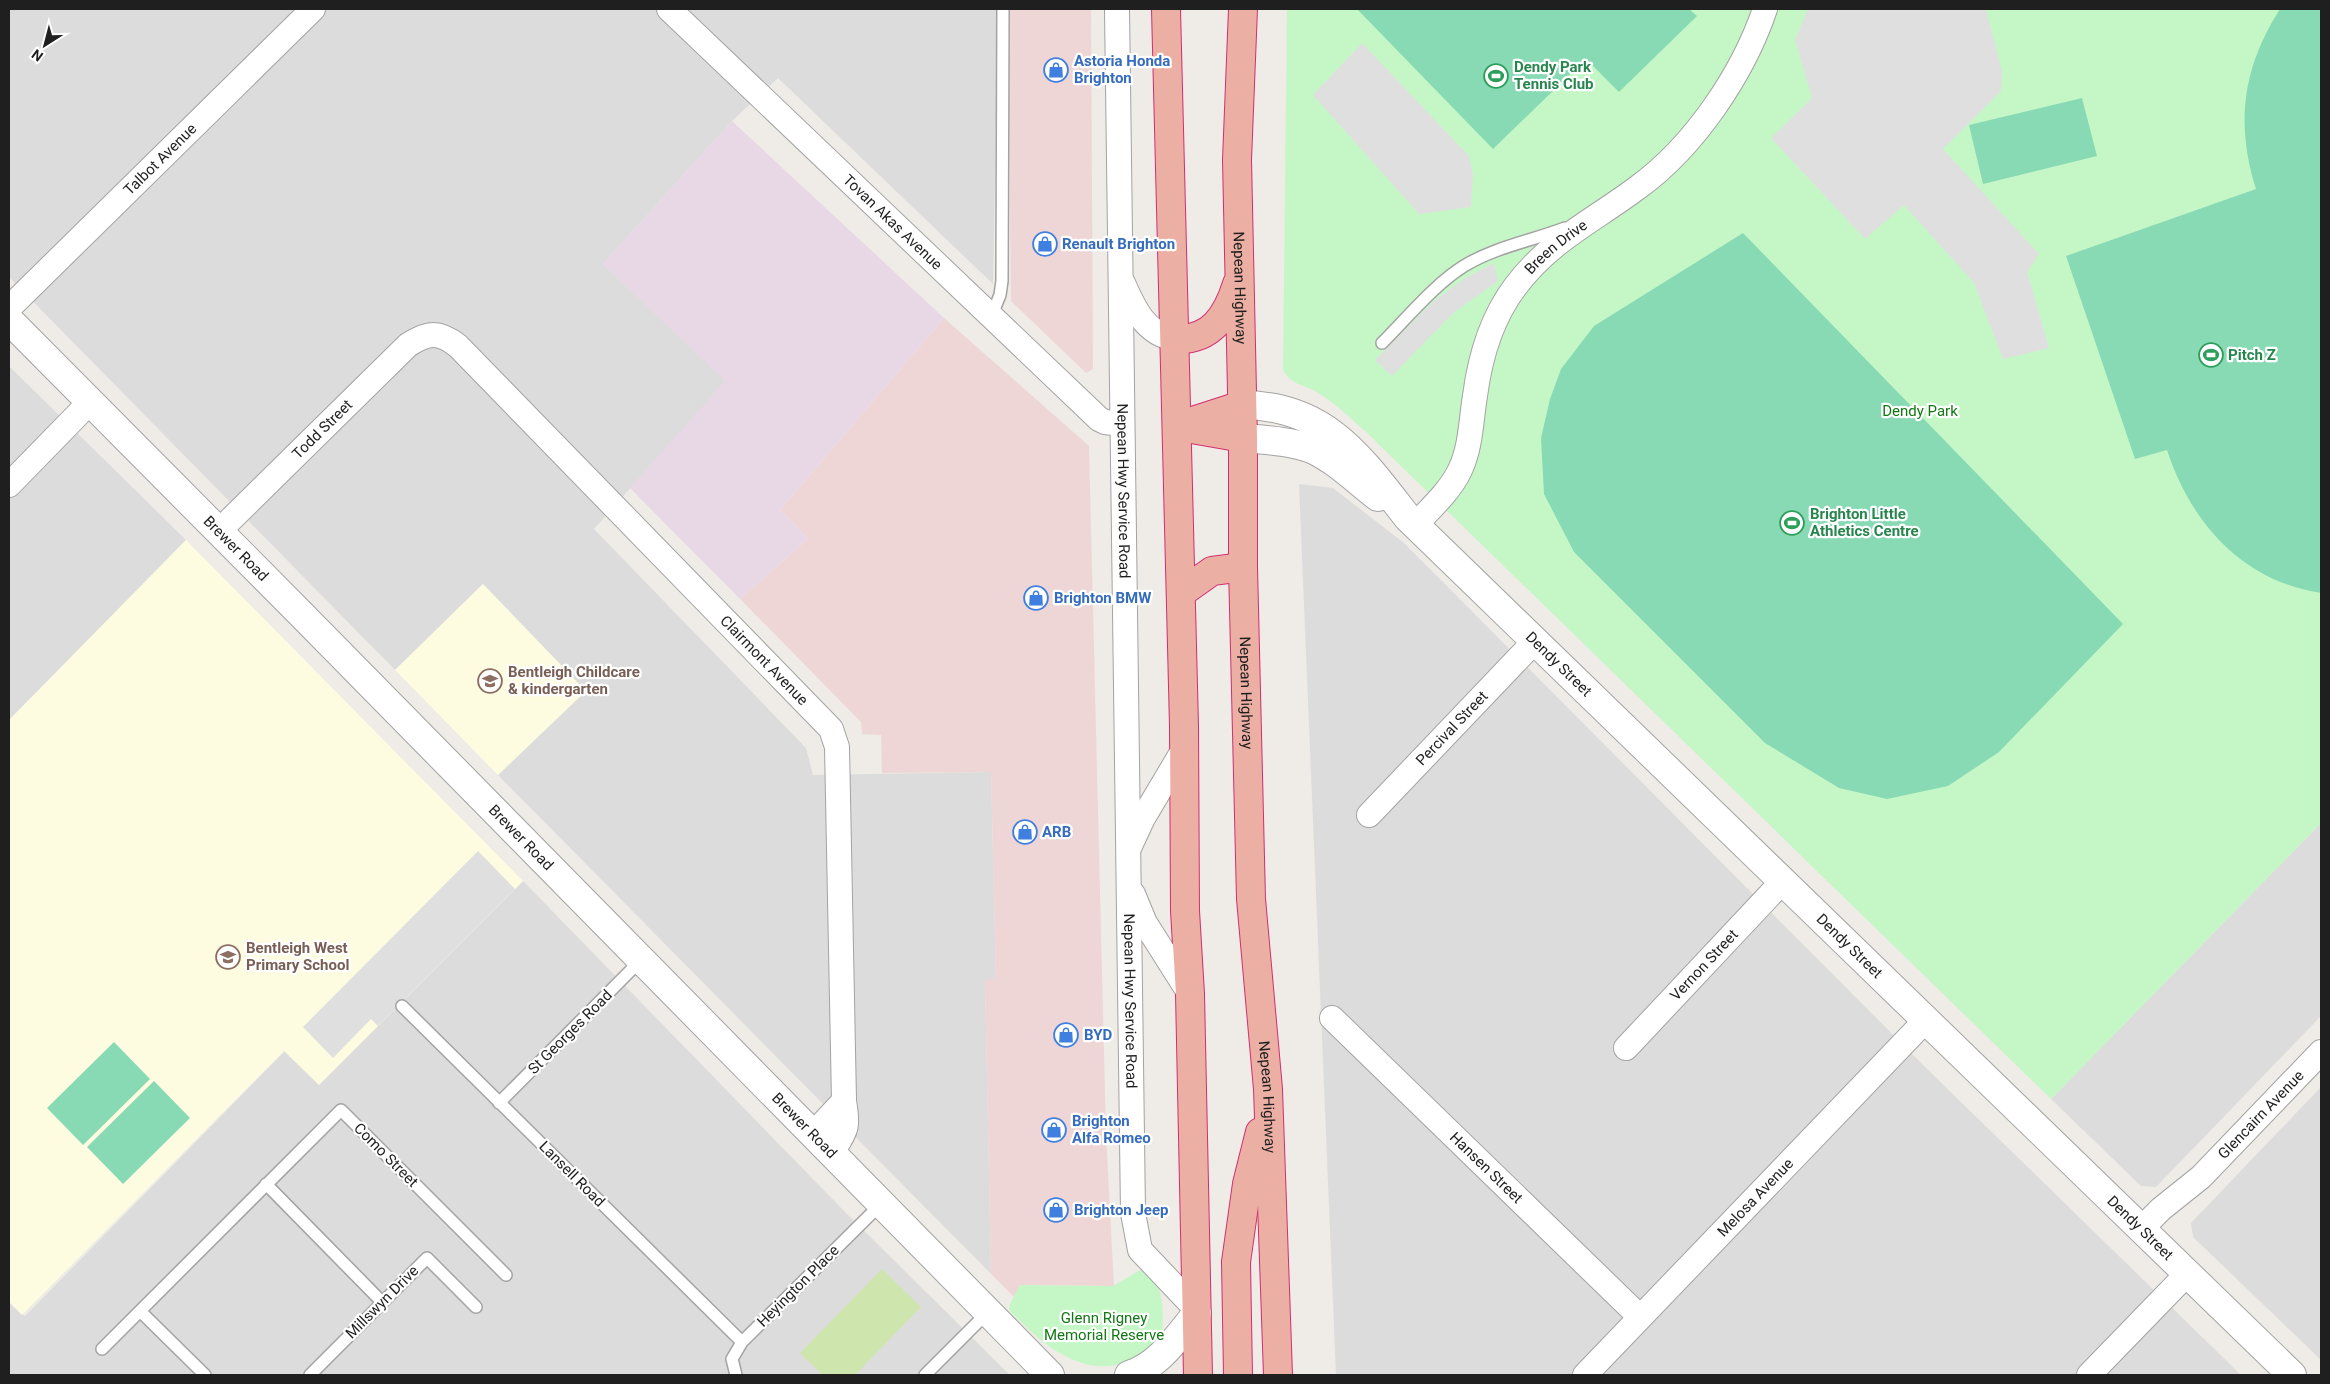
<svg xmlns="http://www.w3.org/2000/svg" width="2330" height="1384" font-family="Roboto,sans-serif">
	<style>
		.residential { fill: #dddcdc }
		.commercial { fill: #efd6d6 }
		.industrial { fill: #e8d8e6 }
		.education { fill: #fdfbe0 }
		.grass { fill: #cee6ae }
		.park { fill: #c5f7c6 }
		.pitch { fill: #88dab5 }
		.parking { fill: #dfdfdf }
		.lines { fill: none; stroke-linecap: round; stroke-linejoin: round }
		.service-casing { stroke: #a3a3a3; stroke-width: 14 }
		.minor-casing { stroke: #a3a3a3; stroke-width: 26 }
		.tertiary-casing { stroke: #a3a3a3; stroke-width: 30 }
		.trunk-casing { stroke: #d22e71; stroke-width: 30 }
		.service { stroke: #fff; stroke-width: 11 }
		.minor { stroke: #fff; stroke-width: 24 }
		.tertiary { stroke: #fff; stroke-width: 28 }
		.trunk { stroke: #ecafa4; stroke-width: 28 }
		.labels { text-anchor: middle; stroke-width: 4.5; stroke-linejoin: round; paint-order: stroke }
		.shop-label { font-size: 15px; font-weight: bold; fill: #366cbe; stroke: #fff; text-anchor: start }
		.leisure-label { font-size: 15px; font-weight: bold; fill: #27864d; stroke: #fff; text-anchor: start }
		.street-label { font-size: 15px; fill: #1f1f1f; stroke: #fff }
		.park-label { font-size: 15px; fill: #117813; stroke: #fff }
		.education-label { font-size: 15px; font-weight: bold; fill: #785e54; stroke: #fff; text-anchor: start }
	</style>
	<rect width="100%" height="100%" fill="#efebe6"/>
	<!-- residential -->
	<path class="residential" d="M9,9h989l-5,275 -215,-206 -46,43 -129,143 123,117 -132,148 212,219 7,27 178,-3 5,208h-11l6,294 -493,-499 87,-84 -102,-107 -88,86 -386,-393z
		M9,366l177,174 -177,181z
		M1299,484l34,4 71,55 519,522 318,310h-905z
		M2321,823v193l-165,171 -15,-1 -90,-87z
		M523,881l322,331 165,163h-1001v-74l16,15 260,-265 34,34z
		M2321,1087v273l-128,-123 -2,-14z"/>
	<!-- commercial -->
	<path class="commercial" d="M1008,9h83l2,360 -7,4 -75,-72z
		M944,318l145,128 17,689 8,151 -94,-1 -6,12 -23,-23 -6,-294 11,-1 -5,-207 -109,1 -1,-38 -19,-1 -1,-12 -121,-123 68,-60 -28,-29z"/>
	<!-- industrial -->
	<path class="industrial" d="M732,121l212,197 -164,192 28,29 -68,60 -110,-111 95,-107 -122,-117z"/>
	<!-- education -->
	<path class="education" d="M186,540l337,341 -204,204 -35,-34 -262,264 -13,-13v-582z
		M483,584l103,107 -88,84 -103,-105z"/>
	<!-- grass -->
	<path class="grass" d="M882,1269l39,38 -66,68h-32l-23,-22z"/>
	<!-- park -->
	<path class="park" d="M1287,9h1034v814l-270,276 -686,-668c-16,-14 -31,-29 -50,-40 -15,-8 -22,-5 -32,-21z
		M1140,1270c8,3 13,6 17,14 7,13 9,51 -1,62 -5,6 -16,10 -23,13 -48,24 -93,-16 -124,-49l1,-6 10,-19 93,1z"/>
	<!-- pitch -->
	<path class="pitch" d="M1357,9h332l8,7 -78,76 -33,-33 -93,90z
		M2280,9h41v584c-79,-12 -130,-70 -154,-143l-32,9 -69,-203 190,-67c-21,-66 -13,-122 24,-180z
		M2082,98l15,58 -114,28 -14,-59z
		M1743,233l380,391 -124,128 -51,34 -61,13 -48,-11 -74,-45 -191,-191 -30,-58 -3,-56 9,-39 11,-30 33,-43z
		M114,1042l36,37 -67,66 -36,-37z
		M154,1081l36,37 -67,66 -36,-37z"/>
	<!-- parking -->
	<path class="parking" d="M1808,9h178l16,62 -1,20 -58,58 96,105 -12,18 22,76 -46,11 -29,-76 -70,-78 -39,34 -94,-101 41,-40 -17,-58z
		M1362,43l107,113 4,19 -2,32 -52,7 -106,-119z
		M1494,263l4,18 -45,32 -61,63 -17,-16 59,-59 31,-23z
		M478,851l37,38 -137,137 -7,-7 -38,39 -30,-31z"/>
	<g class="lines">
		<!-- service casing -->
		<g class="service-casing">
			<path id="service" d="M991,317l9,-22 2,-14 1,-272
				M1382,343c24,-24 54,-60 82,-77 31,-19 67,-25 101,-38
				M402,1006l340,336
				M499,1103l142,-143
				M266,1184l116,118
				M140,1311l65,64
				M102,1349l239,-239 165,165
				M310,1375l117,-117 49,49
				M736,1375l-4,-16 10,-17 139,-138
				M925,1375l63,-63"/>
		</g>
		<!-- minor casing -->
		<g class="minor-casing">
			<g id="minor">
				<path id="s1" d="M669,9l430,410 6,3 17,2"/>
				<path id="s2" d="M1117,9l16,1204 7,37 56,59"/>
				<path d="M1123,283c11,25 22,51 52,56"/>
				<path id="s3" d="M9,308l304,-299"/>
				<path d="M9,485l81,-83"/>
				<path id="s4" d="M1415,525c16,-17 35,-34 45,-55 11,-23 11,-50 15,-74 5,-39 16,-77 40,-109 34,-46 78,-66 122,-99 57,-41 106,-114 128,-179"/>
				<path id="s5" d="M219,531l189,-186c20,-13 31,-14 50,1l373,383 6,18 7,354c5,28 2,29 -13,53"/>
				<path id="s6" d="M1369,815l166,-174"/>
				<path d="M1130,846l13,-28 41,-69"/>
				<path d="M1133,894l12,29 45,71"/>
				<path id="s7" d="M1332,1018l308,299"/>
				<path id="s8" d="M1626,1048l156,-166"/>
				<path d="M812,1135l32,-34"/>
				<path id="s9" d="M2141,1229l20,-20 40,-32 120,-125"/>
				<path id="s10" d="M1585,1375l341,-355"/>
				<path d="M2089,1375l98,-101"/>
			</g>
		</g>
		<!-- tertiary casing -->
		<g class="tertiary-casing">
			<g id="tertiary">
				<path id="s11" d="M9,320l290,292 751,763"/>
				<path id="s12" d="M1242,405c84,0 119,53 166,113l884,857"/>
				<path d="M1243,438c23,2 47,3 69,11 24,11 45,32 66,48"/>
				<path d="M1129,1375c31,-10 48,-38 68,-62"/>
			</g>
		</g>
		<!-- trunk casing -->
		<g class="trunk-casing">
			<g id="trunk">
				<path d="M1166,9l18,717 1,185 5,83 8,381"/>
				<path id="s13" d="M1243,9l-6,151 6,278v129l8,332 17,190 10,286"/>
				<path d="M1175,339c36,2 52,-23 62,-55"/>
				<path d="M1177,426l65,-21"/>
				<path d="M1180,427l63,11"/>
				<path d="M1181,593l31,-22 31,-4"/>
				<path d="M1238,1375l-2,-113 11,-78 13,-52"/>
			</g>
		</g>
		<!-- service -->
		<use href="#service" class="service"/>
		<!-- minor -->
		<use href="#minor" class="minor"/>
		<!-- tertiary -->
		<use href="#tertiary" class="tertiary"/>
		<!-- trunk -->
		<use href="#trunk" class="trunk"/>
	</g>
	<!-- icons -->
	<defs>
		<g id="shop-ring" transform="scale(1.25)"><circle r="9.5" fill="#fff" stroke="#3f7fe0" stroke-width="1.5"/><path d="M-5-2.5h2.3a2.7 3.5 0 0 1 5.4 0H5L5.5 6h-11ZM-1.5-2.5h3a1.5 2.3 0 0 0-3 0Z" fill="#3f7fe0"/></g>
		<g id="stadium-ring" transform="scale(1.25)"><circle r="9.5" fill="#fff" stroke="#2e9e5b" stroke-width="1.5"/><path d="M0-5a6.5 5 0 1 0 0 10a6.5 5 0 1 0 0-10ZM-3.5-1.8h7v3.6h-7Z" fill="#2e9e5b"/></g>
		<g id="school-ring" transform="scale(1.25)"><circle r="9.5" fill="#fff" stroke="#8d6e63" stroke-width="1.5"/><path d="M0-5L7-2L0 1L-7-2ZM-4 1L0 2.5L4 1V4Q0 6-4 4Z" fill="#8d6e63"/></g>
	</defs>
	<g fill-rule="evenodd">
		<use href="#shop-ring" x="1056" y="70"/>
		<use href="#stadium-ring" x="1496" y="76"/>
		<use href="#shop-ring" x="1045" y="244"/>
		<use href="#stadium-ring" x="2211" y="355"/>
		<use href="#stadium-ring" x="1792" y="523"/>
		<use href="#shop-ring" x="1036" y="598"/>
		<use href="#school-ring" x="490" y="681"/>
		<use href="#shop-ring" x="1025" y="832"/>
		<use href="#school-ring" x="228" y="957"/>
		<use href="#shop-ring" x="1066" y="1035"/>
		<use href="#shop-ring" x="1054" y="1130"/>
		<use href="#shop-ring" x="1056" y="1210"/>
	</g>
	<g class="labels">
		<!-- shop labels -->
		<g class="shop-label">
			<text x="1074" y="66">Astoria Honda<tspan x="1074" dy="17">Brighton</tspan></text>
			<text x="1062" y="249">Renault Brighton</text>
			<text x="1054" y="603">Brighton BMW</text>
			<text x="1042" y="837">ARB</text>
			<text x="1084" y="1040">BYD</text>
			<text x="1072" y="1126">Brighton<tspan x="1072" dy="17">Alfa Romeo</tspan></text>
			<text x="1074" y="1215">Brighton Jeep</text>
		</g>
		<!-- leisure labels -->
		<g class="leisure-label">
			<text x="1514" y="72">Dendy Park<tspan x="1514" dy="17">Tennis Club</tspan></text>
			<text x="2228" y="360">Pitch Z</text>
			<text x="1810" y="519">Brighton Little<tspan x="1810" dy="17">Athletics Centre</tspan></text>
		</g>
		<!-- street labels -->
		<g class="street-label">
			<text dy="5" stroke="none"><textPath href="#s3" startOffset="212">Talbot Avenue</textPath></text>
			<text dy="5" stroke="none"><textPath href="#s1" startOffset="309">Tovan Akas Avenue</textPath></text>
			<text dy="5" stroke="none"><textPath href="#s4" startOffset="322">Breen Drive</textPath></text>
			<text dy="5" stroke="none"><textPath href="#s13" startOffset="279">Nepean Highway</textPath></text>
			<text dy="5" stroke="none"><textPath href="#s5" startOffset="145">Todd Street</textPath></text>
			<text dy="5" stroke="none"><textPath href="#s2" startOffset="482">Nepean Hwy Service Road</textPath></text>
			<text dy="5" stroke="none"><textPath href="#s11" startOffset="322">Brewer Road</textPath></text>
			<text dy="5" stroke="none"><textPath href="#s5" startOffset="759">Clairmont Avenue</textPath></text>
			<text dy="5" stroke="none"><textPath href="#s12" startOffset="420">Dendy Street</textPath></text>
			<text dy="5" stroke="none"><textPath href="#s13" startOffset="684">Nepean Highway</textPath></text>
			<text dy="5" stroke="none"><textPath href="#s6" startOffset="120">Percival Street</textPath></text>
			<text dy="5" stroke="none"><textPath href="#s11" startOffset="728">Brewer Road</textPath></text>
			<text dy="5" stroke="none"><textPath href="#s12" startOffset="825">Dendy Street</textPath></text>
			<text dy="5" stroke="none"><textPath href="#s8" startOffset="114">Vernon Street</textPath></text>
			<text dy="5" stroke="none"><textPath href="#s2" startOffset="992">Nepean Hwy Service Road</textPath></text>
			<text transform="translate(570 1032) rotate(-45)" y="5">St Georges Road</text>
			<text dy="5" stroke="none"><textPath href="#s13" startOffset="1089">Nepean Highway</textPath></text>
			<text dy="5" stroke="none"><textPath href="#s9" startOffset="166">Glencairn Avenue</textPath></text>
			<text dy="5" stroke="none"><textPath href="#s11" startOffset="1132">Brewer Road</textPath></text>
			<text transform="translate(386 1155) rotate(45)" y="5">Como Street</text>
			<text dy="5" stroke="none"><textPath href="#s7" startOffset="215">Hansen Street</textPath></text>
			<text transform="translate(572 1174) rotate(45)" y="5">Lansell Road</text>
			<text dy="5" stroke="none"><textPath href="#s10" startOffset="246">Melosa Avenue</textPath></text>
			<text dy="5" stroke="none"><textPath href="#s12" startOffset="1230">Dendy Street</textPath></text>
			<text transform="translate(798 1286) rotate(-45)" y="5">Heyington Place</text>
			<text transform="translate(382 1302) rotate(-45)" y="5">Millswyn Drive</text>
		</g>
		<!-- park labels -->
		<g class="park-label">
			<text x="1920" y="416">Dendy Park</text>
			<text x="1104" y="1323">Glenn Rigney<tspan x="1104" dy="17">Memorial Reserve</tspan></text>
		</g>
		<!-- education labels -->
		<g class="education-label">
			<text x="508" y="677">Bentleigh Childcare<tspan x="508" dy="17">&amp; kindergarten</tspan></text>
			<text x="246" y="953">Bentleigh West<tspan x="246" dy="17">Primary School</tspan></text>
		</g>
	</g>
	<!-- border -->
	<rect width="2330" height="1384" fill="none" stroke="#1f1f1f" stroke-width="20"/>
	<!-- north arrow -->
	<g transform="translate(45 45) rotate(216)" stroke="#ffffff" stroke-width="4" paint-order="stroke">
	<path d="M0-4L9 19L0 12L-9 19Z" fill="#1f1f1f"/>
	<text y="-8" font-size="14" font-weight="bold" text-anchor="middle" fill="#1f1f1f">N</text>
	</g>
</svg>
